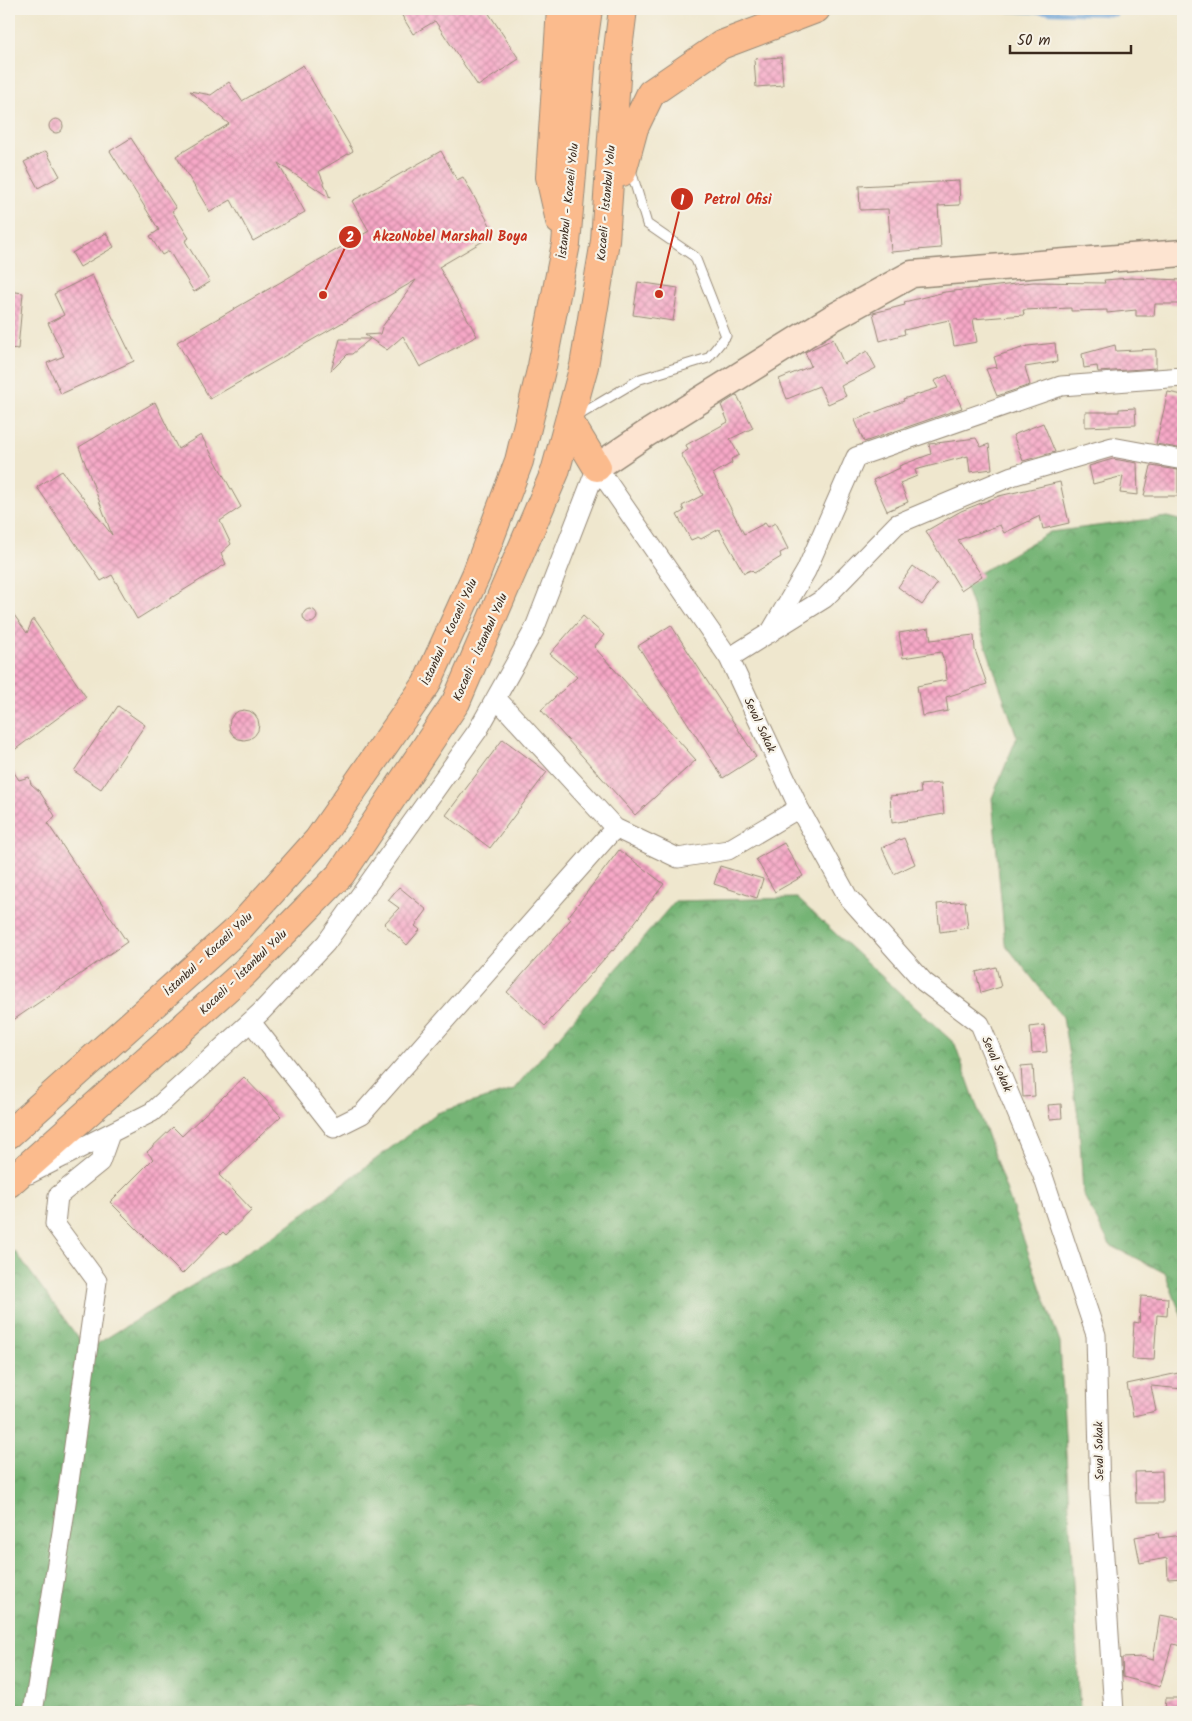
<svg xmlns="http://www.w3.org/2000/svg" width="1192" height="1721" font-family="Kalam,sans-serif">
	<style>
		.forest { fill: url(#forest-crowns); stroke: #586f4a }
		.lines { fill: none; stroke-linecap: round; stroke-linejoin: round }
		.stream { stroke: #669fd5; stroke-width: 5 }
		.building { fill: url(#building-cross-hatch) }
		.lane-casing { stroke: #958876; stroke-width: 11 }
		.street-casing { stroke: #958876; stroke-width: 21 }
		.secondary-casing { stroke: #958876; stroke-width: 29 }
		.highway-casing { stroke: #958876; stroke-width: 30 }
		.lane { stroke: #fff; stroke-width: 9 }
		.street { stroke: #fff; stroke-width: 19 }
		.secondary { stroke: #fde4d1; stroke-width: 26 }
		.highway { stroke: #fbbb8d; stroke-width: 28 }
		.labels { text-anchor: middle; stroke-width: 4.5; stroke-linejoin: round; paint-order: stroke }
		.street-label { font-size: 12px; fill: #3b2a1e; stroke: #f7f3e8 }
		.leader { fill: none; stroke: #c8321e; stroke-width: 2 }
		.callout-dot { fill: #c8321e; stroke: #f7f3e8; stroke-width: 2 }
		.mark-label { font-size: 15px; text-anchor: middle; font-weight: bold; fill: #fff }
		.callout-label { font-size: 14px; text-anchor: middle; font-weight: bold; fill: #c8321e; stroke: #f7f3e8; stroke-width: 4.5; stroke-linejoin: round; paint-order: stroke }
	</style>
	<defs>
		<pattern id="forest-crowns" width="20" height="18" patternUnits="userSpaceOnUse" patternTransform="scale(1.25)"><rect width="20" height="18" fill="#75b475"/><path d="M2 6a3 3 0 1 1 6 0M12 15a3 3 0 1 1 6 0" fill="none" stroke="#61935f"/></pattern>
		<pattern id="building-cross-hatch" width="8" height="8" patternUnits="userSpaceOnUse" patternTransform="scale(1.25)"><rect width="8" height="8" fill="#f7a8c7"/><path d="M0 0l8 8M0 8l8-8" fill="none" stroke="#c989a1"/></pattern>
	</defs>
	<rect width="100%" height="100%" fill="#f7f3e8"/>
	<filter id="ink" filterUnits="userSpaceOnUse"><feTurbulence type="fractalNoise" baseFrequency=".02" numOctaves="2"/><feDisplacementMap in="SourceGraphic" scale="10" xChannelSelector="R" yChannelSelector="G"/><feConvolveMatrix kernelMatrix="1 2 1 2 8 2 1 2 1" color-interpolation-filters="sRGB"/></filter>
	<filter id="wash" filterUnits="userSpaceOnUse"><feTurbulence type="fractalNoise" baseFrequency=".0096" numOctaves="4" result="noise"/><feDisplacementMap in="SourceGraphic" scale="20" xChannelSelector="R" yChannelSelector="G"/><feGaussianBlur stdDeviation="1.12" result="paint"/><feColorMatrix in="noise" values="0 0 0 0 0 0 0 0 0 0 0 0 0 0 0 0 0 1.4 0 .05"/><feComposite in="paint" operator="in"/></filter>
	<g filter="url(#wash)">
		<rect width="100%" height="100%" fill="#efe7ce"/>
		<!-- forest -->
		<path class="forest" d="M1167,517l16,4v799l-18,-47 -55,-28 -27,-51 -4,-71 -16,-106 -58,-73 -13,-146 25,-61 -53,-155 86,-50z
			M797,898l158,146 105,299 20,369h-1071v-458l6,-3 72,99 191,-117 159,-120 76,-23 162,-189z"/>
		<g class="lines">
			<!-- stream -->
			<path class="stream" d="M972,9l143,5"/>
		</g>
		<g id="blocks">
			<!-- building -->
			<path class="building" d="M398,9h88l33,50 -41,27 -43,-65 -22,13z
				M781,57l2,28 -27,2 -2,-28z
				M303,65l50,86 -34,20 11,27 -52,-35 27,49 -52,29 -22,-41 -21,12 -34,-56 53,-32 -39,-33 21,4 18,-13 13,19z
				M49 126a7 7 0 1 1 14 0a7 7 0 1 1-14 0Z
				M131,138l45,70 -4,3 17,27 -4,3 25,41 -16,10 -25,-41 -7,4 -12,-19 9,-6 -49,-79z
				M46,151l14,25 -22,12 -14,-26z
				M441,151l16,29 6,-3 32,57 -56,33 38,69 -57,31 -17,-31 -16,14 -22,-15 15,-1 2,-7 34,-47 -206,119 -33,-57 192,-111 -17,-30z
				M959,181l1,24 -22,1 3,42 -50,4 -3,-43 -28,1 -1,-24z
				M106,233l8,14 -34,20 -8,-14z
				M92,275l42,86 -73,33 -14,-31 17,-7 -16,-33 16,-8 -10,-21z
				M1130,278l53,2v24h-28l-1,12h-18v-6l-29,3v-3l-36,1v-3l-48,2 1,5 -51,4 4,23 -23,4 -5,-26 -45,10 1,4 -25,7 -7,-28 32,-8 -1,-3 41,-10 88,-10 72,1 -1,-3z
				M638,282l40,6 -5,33 -40,-6z
				M9,291l14,2 -5,56 -9,-1z
				M340,339h30l-18,15h-4l-17,17z
				M833,339l11,25 23,-13 9,17 -35,18 5,10 -18,8 -9,-18 -32,13 -8,-20 32,-13 -6,-14z
				M1055,343l2,19 -32,5 5,18 -33,11 -11,-27 11,-2 -3,-10 34,-11z
				M1115,345l1,6 40,-2v19l-58,4 -1,-6 -13,2 -2,-14z
				M947,375l15,33 -98,34 -9,-22 49,-19 -1,-2 35,-11 -4,-7z
				M1168,392l15,3v54l-27,-5z
				M737,395l16,33 -23,11 9,16 -8,4 1,4 -19,11 31,60 21,-11 3,4 7,-4 13,26 -8,4 1,4 -27,16 -3,-3 -7,3 -25,-44 -18,10 -3,-2 -7,3 -14,-25 7,-4 -2,-5 21,-11 -22,-41 7,-4 -2,-5 42,-23 -7,-17z
				M155,402l23,47 23,-14 40,72 -21,14 11,23 -10,9 5,11 -89,55 -25,-44 -11,6 -64,-94 25,-16 50,64 -33,-88z
				M1135,408l1,17 -51,2v-15h34v-3z
				M1043,423l12,29 -32,9 -10,-26z
				M976,438l5,9 8,-3 3,25 -22,3 -2,-16 -53,14 2,6 -17,7 8,19 -21,9 -14,-31 27,-12 -1,-2 32,-12 -2,-10z
				M1113,459l24,4 1,32 -18,-2 3,-17 -30,8 -4,-18z
				M1151,466l27,4v26h-34z
				M1060,482l9,41 -26,6 -3,-13 -36,17 -4,-8 -42,15 24,36 -21,14 -35,-59 35,-20 38,-15z
				M913,566l24,18 -15,21 -24,-18z
				M9,608l18,25 6,-14 53,78 -77,57z
				M303 616a7 7 0 1 1 14 0a7 7 0 1 1-14 0Z
				M583,616l21,19 -10,12 102,113 -61,55 -94,-105 36,-33 -27,-23z
				M671,625l85,132 -33,21 -85,-132z
				M929,628l2,12 43,-5 1,15 12,34 -41,13 2,14 -26,5 -5,-30 30,-6 -2,-16 -4,-12 -38,6 -4,-25z
				M118,706l27,19 -44,64 -27,-18z
				M229 725a15 15 0 1 1 30 0a15 15 0 1 1-30 0Z
				M503,739l44,33 -57,76 -44,-33z
				M9,765l10,15 10,-3 2,7 9,8 15,24 -7,8 79,118 -118,81z
				M941,783l3,31 -52,9 -2,-27 31,-3 -1,-8z
				M904,838l11,26 -21,10 -12,-26z
				M784,843l19,33 -28,16 -19,-33z
				M619,850l45,34 -51,67 -1,-1 -67,76 -38,-34 64,-73 -3,-2z
				M720,866l43,13 -6,19 -43,-14z
				M399,887l28,23 -12,16 5,4 -13,15 -23,-21 15,-16 -11,-8z
				M965,901l3,27 -28,4 -3,-28z
				M996,967l5,20 -20,6 -5,-21z
				M1044,1025l3,27 -15,1 -2,-26z
				M1033,1065l2,31 -12,1 -2,-31z
				M244,1077l37,39 -62,59 33,35 -26,25 -3,-3 -41,42 -72,-72 43,-43 -6,-7 26,-25 9,9z
				M1061,1104l1,14 -12,1 -2,-14z
				M1141,1296l27,2 -1,18 -10,-1 -3,45 -22,-1 2,-37 5,1z
				M1183,1372v17l-32,-3 5,25 -23,5 -6,-32z
				M1162,1471l1,32h-27l-1,-31z
				M1158,1533l1,5 24,-3v43l-15,1 -1,-21 -27,5 -5,-26z
				M1160,1615l23,4v27l-11,-2 -12,43 -37,-10 -1,-19 21,-1 10,3z
				M1166,1698h17v14h-18z"/>
		</g>
	</g>
	<g filter="url(#ink)">
		<use href="#blocks" fill-opacity="0" stroke="#958876" stroke-width="1"/>
		<g class="lines">
			<!-- lane casing -->
			<g class="lane-casing">
				<path id="lane" d="M576,417l64,-38 68,-21 18,-22 -31,-79 -48,-33 -17,-57"/>
			</g>
			<!-- street casing -->
			<g class="street-casing">
				<path id="street" d="M597,467l132,191 70,150 49,89 76,85 56,42 62,149 54,162 4,160 14,217
					M770,633l36,-62 50,-114 205,-71 122,-9
					M729,658l96,-60 72,-74 115,-48 100,-29 71,13
					M496,698l119,130 63,30 50,-8 71,-42
					M251,1022l83,106 28,-14 253,-286
					M29,1174l123,-62 109,-100 65,-69 152,-213 56,-100 63,-163
					M33,1712l29,-180 35,-251 -42,-57 3,-28 42,-34 10,-28"/>
			</g>
			<!-- secondary casing -->
			<g class="secondary-casing">
				<path id="secondary" d="M597,467l49,-33 186,-116 80,-44 271,-21"/>
			</g>
			<!-- highway casing -->
			<g class="highway-casing">
				<path id="highway" d="M622,172l12,-44 17,-35 70,-48 95,-36
					M560,221l-10,-44 11,-168
					M569,421l28,46
					M9,1134l232,-208 77,-86 108,-155 50,-110 43,-114 23,-95 24,-122 17,-199 5,-36
					M9,1183l235,-210 97,-99 115,-172 99,-230 29,-106 21,-125 13,-192 5,-40"/>
			</g>
			<!-- lane -->
			<use href="#lane" class="lane"/>
			<!-- street -->
			<use href="#street" class="street"/>
			<!-- secondary -->
			<use href="#secondary" class="secondary"/>
			<!-- highway -->
			<use href="#highway" class="highway"/>
		</g>
	</g>
	<g class="labels">
		<!-- street labels -->
		<g class="street-label">
			<text transform="translate(568 201) rotate(-84)" y="4">İstanbul - Kocaeli Yolu</text>
			<text transform="translate(606 203) rotate(-85)" y="4">Kocaeli - İstanbul Yolu</text>
			<text transform="translate(449 632) rotate(-65)" y="4">İstanbul - Kocaeli Yolu</text>
			<text transform="translate(480 647) rotate(-66)" y="4">Kocaeli - İstanbul Yolu</text>
			<text transform="translate(760 725) rotate(65)" y="4">Seval Sokak</text>
			<text transform="translate(208 954) rotate(-43)" y="4">İstanbul - Kocaeli Yolu</text>
			<text transform="translate(243 972) rotate(-44)" y="4">Kocaeli - İstanbul Yolu</text>
			<text transform="translate(997 1064) rotate(67)" y="4">Seval Sokak</text>
			<text transform="translate(1099 1451) rotate(-91)" y="4">Seval Sokak</text>
		</g>
	</g>
	<!-- callouts -->
	<path class="leader" d="M659 294L682 199M323 295L350 237"/>
	<g class="callout-dot">
		<circle cx="659" cy="294" r="5"/>
		<circle cx="323" cy="295" r="5"/>
		<circle cx="682" cy="199" r="12"/>
		<circle cx="350" cy="237" r="12"/>
	</g>
	<g class="mark-label">
		<text x="682" y="205">1</text>
		<text x="350" y="242">2</text>
	</g>
	<g class="callout-label">
		<text x="738" y="204">Petrol Ofisi</text>
		<text x="450" y="241">AkzoNobel Marshall Boya</text>
	</g>
	<!-- margin -->
	<rect width="1192" height="1721" fill="none" stroke="#f7f3e8" stroke-width="30"/>
	<!-- scale -->
	<path d="M1010 45v8h121v-8" fill="none" stroke="#3b2a1e" stroke-width="2.5"/>
	<text x="1017" y="45" font-size="15" fill="#3b2a1e" stroke="#f7f3e8" stroke-width="4" paint-order="stroke">50 m</text>
</svg>
